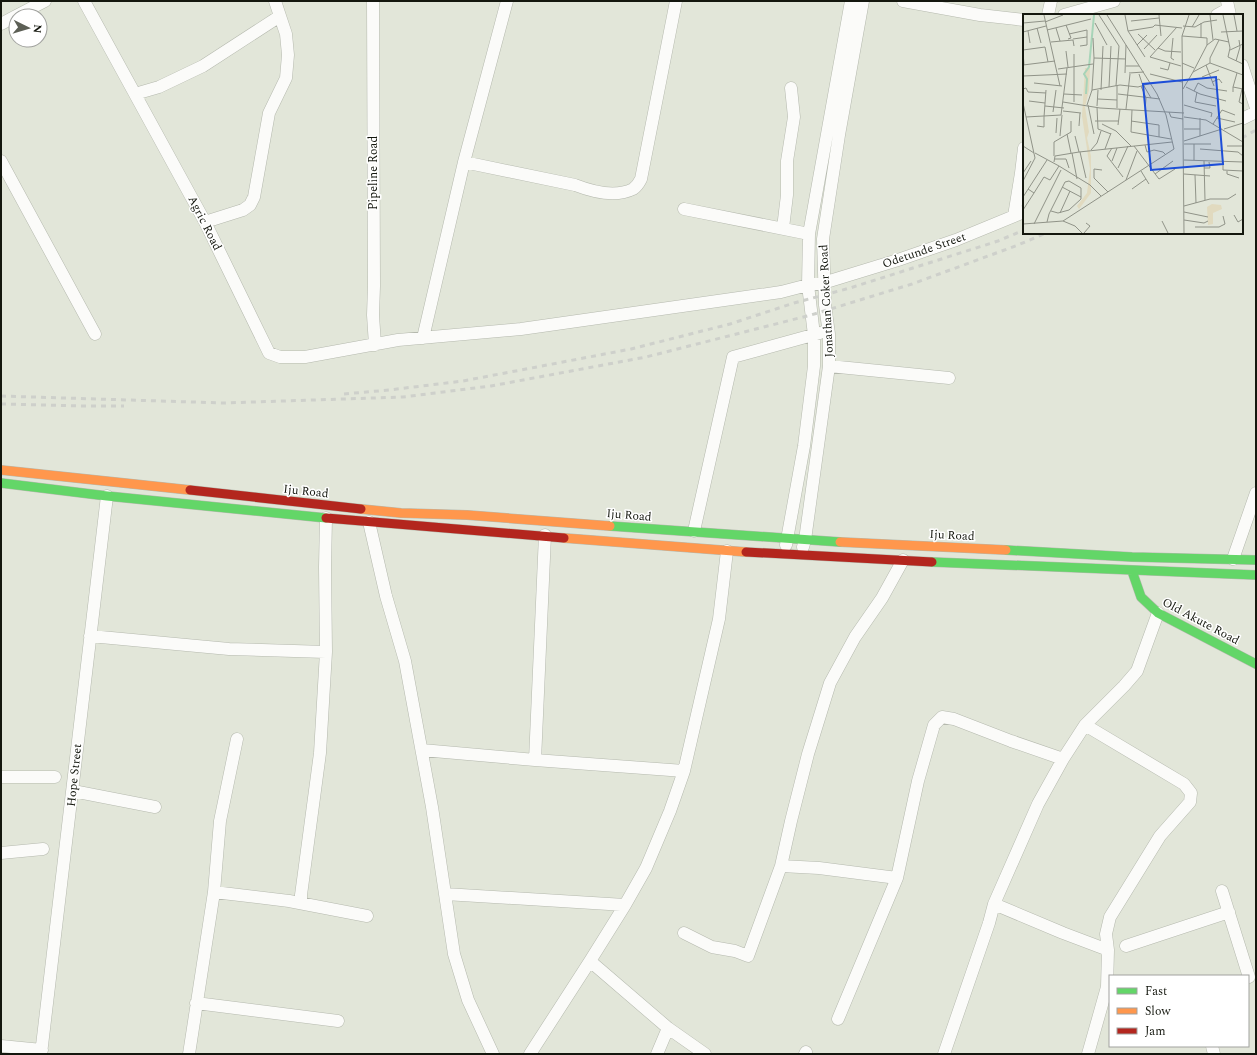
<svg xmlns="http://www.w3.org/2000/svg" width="1257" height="1055" font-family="Spectral,serif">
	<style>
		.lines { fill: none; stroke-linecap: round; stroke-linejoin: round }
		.street-casing { stroke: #b5b9ae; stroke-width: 13 }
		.fast-casing { stroke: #b5b9ae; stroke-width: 10 }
		.slow-casing { stroke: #b5b9ae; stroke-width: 10 }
		.jam-casing { stroke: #b5b9ae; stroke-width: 10 }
		.street { stroke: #fbfbf9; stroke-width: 12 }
		.fast { stroke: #63d668; stroke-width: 9 }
		.slow { stroke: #ff974d; stroke-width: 9 }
		.jam { stroke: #b3261e; stroke-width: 9 }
		.rail { stroke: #ced0cb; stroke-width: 3; stroke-dasharray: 5 5; stroke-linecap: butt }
		.labels { text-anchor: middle; stroke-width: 3; stroke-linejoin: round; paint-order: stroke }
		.street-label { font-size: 12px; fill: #14170e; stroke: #fff }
		.inset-river { fill: none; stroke: #a7d4b8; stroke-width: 2 }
		.inset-road { fill: none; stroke: #909388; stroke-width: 1 }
		.view { fill: #1d4ed8; fill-opacity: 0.15; stroke: #1d4ed8; stroke-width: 2 }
		.inset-edge { fill: none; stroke: #14170e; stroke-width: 2 }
	</style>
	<rect width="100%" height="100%" fill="#e2e6d9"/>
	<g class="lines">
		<!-- street casing -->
		<g class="street-casing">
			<path id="street" d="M84,1l121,221 64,131 11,4h25l93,-17 123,-11 260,-37 27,-7 15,-2 75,-23 58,-20 68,-28
				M373,1l1,285 -1,29 2,30
				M903,1l77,14 44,5
				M1227,1l3,14
				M1048,15l3,-14
				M1064,15l50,-14
				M1217,15l11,-6
				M16,16l29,-15
				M1,24l15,-8
				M1242,65l14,43
				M135,94l24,-7 44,-21 77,-50
				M1242,119l14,-7
				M1,161l94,173
				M464,162l111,23c18,7 40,13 58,4 3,-2 6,-6 8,-10l35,-178
				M684,209l125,25
				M1014,216l7,-43 3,-25
				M205,222l38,-12 7,-5 4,-8 15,-84 17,-35 2,-23 -2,-21 -11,-33
				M783,228l4,-33v-34l7,-44 -3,-29
				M423,338l41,-176 43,-161
				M829,366l120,12
				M369,522l17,74 19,65 27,146 22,147 14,46 25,54
				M694,531l39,-174 87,-24
				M786,545l18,-99 10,-80v-31l-6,-50 1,-51 42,-233
				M803,547l2,-7 24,-174v-32l-4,-29 -2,-66 16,-104 24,-134
				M1233,559l23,-66
				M90,636l139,13 97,3
				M1085,725l99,59 7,9 -1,9 -30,34 -50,81 -4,17 2,16 -1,37 -19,67
				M422,750l113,10 149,11
				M535,760l10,-225
				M1,777h54
				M73,791l82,16
				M1,853l42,-4
				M781,866l38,2 78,10
				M1222,891l27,86
				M214,892l75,9 78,15
				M445,894l180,11
				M301,903v-8l19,-142 6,-101 -1,-85 1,-49
				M994,904l69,29 45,17
				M684,933l28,14 23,4 13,5 33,-90 10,-45 17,-67 22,-71 25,-46 27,-39 21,-38
				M1126,946l103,-34
				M590,961l78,67 37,26
				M196,1003l142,18
				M838,1019l59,-141 21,-97 16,-56 8,-8 12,2 57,22 52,18
				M1,1046l41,4
				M1212,1046l2,8
				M41,1054l66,-558
				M189,1054l25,-162 6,-71 17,-82
				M530,1054l60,-93 35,-56 21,-37 24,-57 14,-40 35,-152 8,-68
				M657,1054l11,-26
				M805,1054l1,-2
				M944,1054l45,-131 5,-19 44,-100 25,-45 22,-34 39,-39 13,-15 21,-58"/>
		</g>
		<!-- fast casing -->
		<g class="fast-casing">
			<path id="fast" d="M1,483l106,13 219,22
				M610,526l230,16
				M1006,550l126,7 124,3
				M932,562l324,13
				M1132,571l9,26 17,16 98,51"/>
		</g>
		<!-- slow casing -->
		<g class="slow-casing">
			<path id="slow" d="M1,470l189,20
				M361,509l40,4 66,2 143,11
				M564,538l182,14
				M840,542l166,8"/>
		</g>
		<!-- jam casing -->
		<g class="jam-casing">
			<path id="jam" d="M190,490l171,19
				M326,518l238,20
				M746,552l186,10"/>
		</g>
		<!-- street -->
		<use href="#street" class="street"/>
		<!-- fast -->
		<use href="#fast" class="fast"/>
		<!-- slow -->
		<use href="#slow" class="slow"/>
		<!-- jam -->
		<use href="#jam" class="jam"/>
		<!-- rail -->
		<path class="rail" d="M1242,138l14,-8
			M344,394l45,-4 74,-9 168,-32 99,-25 64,-21 56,-15 148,-47 26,-11
			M1,396l223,7 179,-6 88,-11 155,-29 165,-42 101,-31 106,-39 28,-12
			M1,404l82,2h41"/>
	</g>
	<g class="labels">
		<!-- street labels -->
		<g class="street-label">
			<text transform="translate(373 173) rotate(-90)" y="4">Pipeline Road</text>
			<text transform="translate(205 223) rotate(63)" y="4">Agric Road</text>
			<text transform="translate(924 250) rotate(-19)" y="4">Odetunde Street</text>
			<text transform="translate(826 301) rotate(-93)" y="4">Jonathan Coker Road</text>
			<text transform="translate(306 491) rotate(6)" y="4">Iju Road</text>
			<text transform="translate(629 515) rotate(5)" y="4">Iju Road</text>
			<text transform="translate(952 535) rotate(3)" y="4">Iju Road</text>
			<text transform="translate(1201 621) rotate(28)" y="4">Old Akute Road</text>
			<text transform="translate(74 775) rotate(-84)" y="4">Hope Street</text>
		</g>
	</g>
	<!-- overview -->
	<g transform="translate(1023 14)">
		<rect width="220" height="220" fill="#e2e6d9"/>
		<path d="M62,54h5l-1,22 -4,17 4,25 -2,6 4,18v37l-12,16 -2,-3 10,-13 3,-24 -8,-53zM189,190l9,1 1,4 -9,4v11l-5,1 -1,-18z" fill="#e1dabf"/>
		<path class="inset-river" d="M63,80l1,-15 -3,-5 5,-7 5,-52"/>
		<path class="inset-road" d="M21,1l16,71M76,1l20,31 -3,40M102,1l3,16 17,26M136,1l2,21M187,1l3,25M200,1l7,33 -2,9 15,7M211,1l3,16M108,7l28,-3M22,8l18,-7M0,9l22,-2M72,9l12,22M178,9v15M43,11l5,13 -3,1M160,12l12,1 9,-5 13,-2M154,13l-27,30 31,9M169,13l7,-12M14,14l4,15M33,14l4,13M24,16l44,-11M5,17l2,12M105,17l25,-4 2,-2 27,3M0,18l23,-6M198,18l22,-1M46,20l18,-4v15l-7,1M115,20l17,16M159,22l25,2v7M70,24l1,20M150,24l-2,20 3,2M50,25l14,-2M28,28l22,-2 1,6M114,31l10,-10M135,34l7,3 16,1M121,35l13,-14M0,36l22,-3 3,15M207,36l13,-6M43,37l2,16M0,38l1,13M213,47l4,-14 -1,-7M159,49l12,5M187,49v-5l9,-18M0,51l32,-4M183,51l8,21M103,52h13M137,54l8,2 2,-7M35,55l35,-5M170,58l14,-27 8,-6 14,3M102,59l1,-28M106,59l15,-1M116,60l4,12M127,60l32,8M0,62l44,-2M179,63l17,-7M189,68l7,-3 3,4M11,69l28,3M94,72v22M118,72l5,12 -1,13M121,72l7,12M86,73l2,-41M163,73l14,7 26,7M210,73l4,-14M0,75l3,-1 2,4 18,1M160,75l10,-17 17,-9 33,12M219,75l-3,13 4,2M69,76l28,-5 18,2 13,-4M78,76l2,-44M171,77l4,-8 9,5 20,3M174,78l-2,10 21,4M210,78v-5l10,2M41,80l18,1M95,80l42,5M75,85l19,1M6,87l16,2M40,88l37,6 84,5M51,88v-48M0,89l12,55 -12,23M64,91l5,-15 2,-32 32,1M65,91l6,29M161,91l28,8 -1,4M22,92l19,2M74,92l1,-16M74,93l1,22 13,5M103,95l4,-35M109,96l-1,22 40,7M40,97l18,2M30,98l3,-22M146,98l2,5 12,2M3,103l35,-2 6,-47M21,103l2,-27M161,103l22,3 37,22M177,104v18M194,104l18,4M72,107h23M108,107l28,4v12M79,110l14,7 15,15M190,110l9,-14 13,5M95,111l2,-16M14,112l7,1v-10M56,112l1,-13M161,115h16M201,115l19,-6M33,119l1,-15M44,120l4,19M37,122l2,-21M52,122l4,16M161,127l38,-12M161,130h27M171,130v16M122,131l2,7 7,-2 9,2 2,2M0,132l11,7M111,132l25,33 16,-10M204,132h16M89,134l-5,8 16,21M82,135l6,-16M177,135l38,3 5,4M68,136l6,-7 4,-12M57,138l6,26M12,139l24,13 31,19 11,11M49,139l5,26M31,142v-14l17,-10v-11M32,145h11l3,9M161,146l59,2M89,147l5,-13M181,147l1,39M200,147v9l20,1M31,148l1,-6 24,-4 93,-10M95,154l10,-22M181,154h6l-1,-6M79,156l-8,-1v9l14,14M118,157l8,13M204,157v3l12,4M0,159l8,-12M132,160l18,-13M161,160l26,2M172,161l1,28M103,166l11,-29M39,173l19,10M109,175l14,-10M11,179l10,-16 6,3 9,-14M0,183l24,-37M161,192l26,-7h18l8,-5M0,196l11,-17 -6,-4M161,198l24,5M37,199l10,-22M211,201l4,7 5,-3M161,206l20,3 4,-2M40,207l111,-72 -8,-34 -9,-21 -50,-79M139,207l6,12M24,208l2,-8 16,-32 4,-1 12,7v11l-12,11 -11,3 -7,-2M0,210l40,-3 12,5 7,7M11,210l27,-54M172,213h24l6,-3 -2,-8M61,219l6,-7 -4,-3M161,219l-2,-197 7,-21"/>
		<path class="view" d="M193,63l7,87 -72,6 -8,-86z"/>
		<rect width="220" height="220" class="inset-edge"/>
	</g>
	<!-- border -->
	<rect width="1257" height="1055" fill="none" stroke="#14170e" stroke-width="4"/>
	<!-- legend -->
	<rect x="1109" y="975" width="140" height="72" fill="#ffffff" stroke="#a1a29f"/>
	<rect x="1117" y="988" width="20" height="6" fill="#63d668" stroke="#a1a29f"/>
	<text x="1145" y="995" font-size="12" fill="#14170e">Fast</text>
	<rect x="1117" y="1008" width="20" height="6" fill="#ff974d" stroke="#a1a29f"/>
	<text x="1145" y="1015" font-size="12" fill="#14170e">Slow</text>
	<rect x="1117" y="1028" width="20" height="6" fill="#b3261e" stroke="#a1a29f"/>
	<text x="1145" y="1035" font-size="12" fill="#14170e">Jam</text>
	<!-- north arrow -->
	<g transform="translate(28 28) rotate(95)"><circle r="19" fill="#ffffff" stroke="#a1a29f"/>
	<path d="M0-3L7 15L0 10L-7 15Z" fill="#5c5f55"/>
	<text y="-6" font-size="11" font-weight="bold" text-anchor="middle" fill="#14170e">N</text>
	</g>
</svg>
